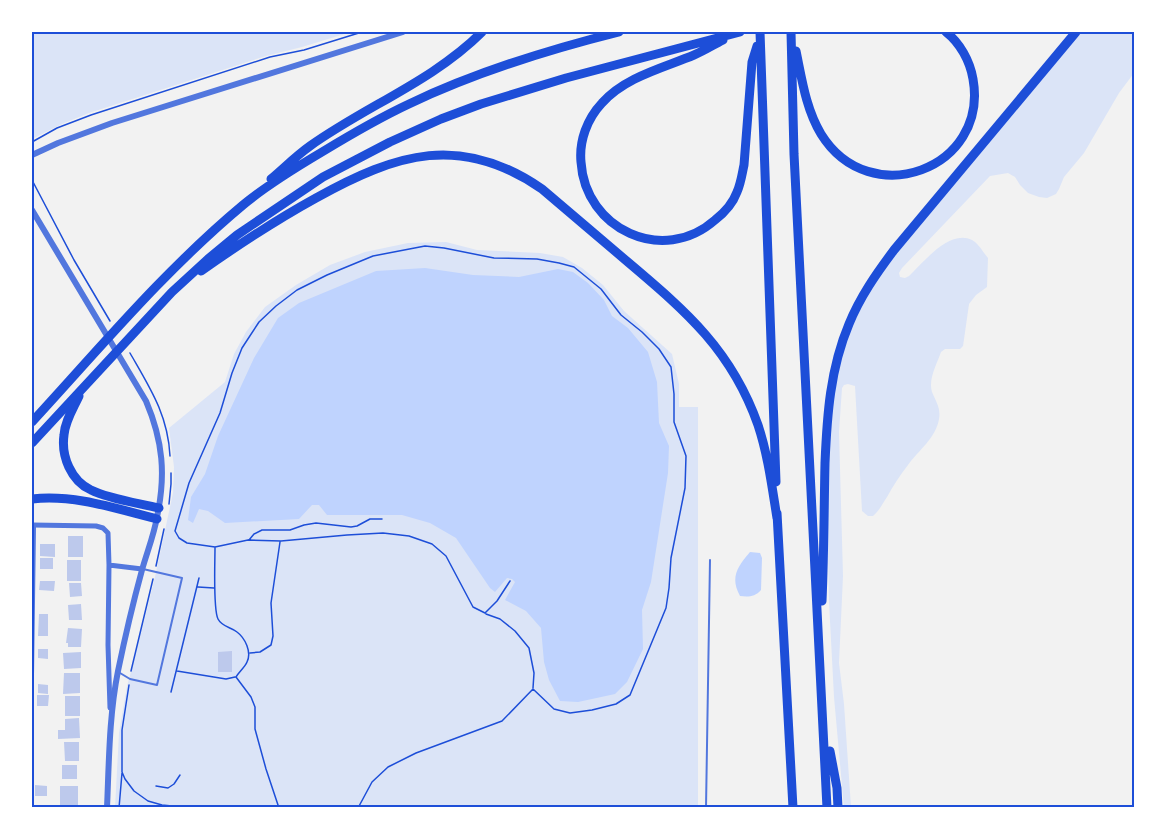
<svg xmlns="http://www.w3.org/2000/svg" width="1166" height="839" font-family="Barlow,sans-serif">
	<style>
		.green { fill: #dbe4f7 }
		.water { fill: #bfd3fe }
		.building { fill: #bdc9ec }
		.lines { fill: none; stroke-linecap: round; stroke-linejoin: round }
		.path { stroke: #1d4ed8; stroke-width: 1.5 }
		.service { stroke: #5277de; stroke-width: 2 }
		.minor { stroke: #5277de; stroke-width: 5 }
		.tertiary { stroke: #5277de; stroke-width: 6 }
		.motorway { stroke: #1d4ed8; stroke-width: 9 }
		.neatline { fill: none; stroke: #1d4ed8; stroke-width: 2 }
	</style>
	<rect width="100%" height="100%" fill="#f2f2f2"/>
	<!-- green -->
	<path class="green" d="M32,32h319l-49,15 -36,9 -177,57 -27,11 -30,15z
		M1081,32h53v41l-15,20 -35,60 -20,24 -5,12 -3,5 -9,4 -8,-1 -11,-4 -8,-8 -5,-8 -7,-4 -18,3 -88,92 -3,5 1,4 5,1 4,-2c15,-14 40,-47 63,-36 6,3 11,12 16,18l-1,29 -11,8 -7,9 -6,42 -3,3h-15l-4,3c-4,12 -13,27 -9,40 4,10 9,16 7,27 -3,19 -21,32 -31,46 -8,10 -15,21 -21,32 -5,7 -7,13 -14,19h-5l-6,-5 -7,-125 -7,-2 -4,1 -2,3 -3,44 4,144 -4,87 5,41 7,103 -7,1 -10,-111 -5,-95 -2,-99 4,-94 5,-31 13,-45 19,-40 23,-36z
		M446,242l31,8 63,3 23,4 19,11 21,17 21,26 48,43 7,30v23h19v400l-583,1 4,-75 8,-47 6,-21 22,-88 18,-84 1,-26 -5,-39 56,-46 9,-28 12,-22 19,-25 31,-22 34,-20 35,-13 43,-9z"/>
	<!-- water -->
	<path class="water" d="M425,268l48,7 46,2 39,-8 15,3 15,11 16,17 8,16 16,12 20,24 9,30 2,41 10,23 -1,27 -17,109 -9,28 1,39 -16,33 -12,12 -37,8 -18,-1 -11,-21 -5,-18 -3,-34 -15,-17 -21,-11 10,-18 -3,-3 -5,-1 -12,14 -5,-4 -34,-50 -26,-15 -28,-8h-75l-8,-10h-7l-13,14 -74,4 -17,-12 -9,-2 -6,14 -5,-3 3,-23 14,-23 13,-38 36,-78 24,-40 21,-15 77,-32z
		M750,552l10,1 2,5 -1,32c-6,7 -13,7 -21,6 -10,-18 -3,-29 10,-44z"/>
	<!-- building -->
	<path class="building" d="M68,536h15v21h-15z
		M40,544h15v13l-15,-1z
		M40,558h13v11h-13z
		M67,560h14v21h-14z
		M40,581h15l-1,10 -15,-1z
		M69,583h12l1,13 -12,1z
		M81,604l1,16h-13l-1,-15z
		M39,614h9v22h-10z
		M68,628l14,1 -1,18h-13v-4h-2z
		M38,649h10v10l-10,-1z
		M232,651v21h-14v-20z
		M81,652v16l-17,1 -1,-16z
		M64,673h16v20l-17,1z
		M38,684l10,1v9l-10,-1z
		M37,695h12l-1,11h-11z
		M65,696h15v20h-15z
		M79,718l1,20 -22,1v-9h7v-11z
		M64,742h15v19h-14z
		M62,765h15v14h-15z
		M35,785l12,1v10h-12z
		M60,786h18v21h-18z"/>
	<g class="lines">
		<!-- path -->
		<path class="path" d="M32,142l25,-14 34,-13 179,-58 34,-7 58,-18
			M32,180l42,80 36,61
			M130,353c20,35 38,62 40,103
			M169,504l2,-20v-11
			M249,540l5,-6 8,-4h28l14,-5 12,-2 35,4 6,-1 13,-7h12
			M215,548c0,14 -2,61 3,71 4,8 13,8 19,13 8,6 15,20 10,30 -2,5 -8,10 -11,15l15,20 4,10v22l11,40 13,39
			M156,566l8,-37
			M198,587l16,1
			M486,614l14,5 15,12 14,17 5,25 -1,15
			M250,653l10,-1 11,-7 2,-9 -2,-33 9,-61
			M131,671l22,-92
			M177,671l49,8 9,-2
			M129,685l-7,45v42l3,7 9,12 14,10 14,4 30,3
			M171,692l28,-114
			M156,786l12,2 6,-4 6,-9
			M119,808l3,-35
			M358,808l14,-26 16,-15 28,-14 86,-32 31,-32 21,20 16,4 22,-3 24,-6 14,-9 36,-87 3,-20 2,-30 14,-70 1,-32 -12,-34v-28l-3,-27 -12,-18 -17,-17 -21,-17 -20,-26 -27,-22 -15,-4 -22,-4 -43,-1 -50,-10 -19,-2 -52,10 -46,19 -30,15 -21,16 -17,16 -17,26 -10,25 -12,40 -31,70 -14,48 4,7 8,5 28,4 33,-7 33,1 66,-6 36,-2 26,3 23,8 14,12 27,51 12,6 12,-12 13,-20"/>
		<!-- service -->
		<path class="service" d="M120,673l10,6 27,6 25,-107 -39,-9
			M32,750l3,-223
			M706,808l4,-248"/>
		<!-- minor -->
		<path class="minor" d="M32,525l64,1 7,2 5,5 1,32 -1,80 2,63
			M109,565l33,4"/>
		<!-- tertiary -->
		<path class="tertiary" d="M32,155l26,-12 54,-20 291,-91
			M32,210l114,191c17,40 20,74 11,116 -3,18 -10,35 -15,53 -9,33 -17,67 -24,101 -9,45 -9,91 -11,137"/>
		<!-- motorway -->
		<path class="motorway" d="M760,32l16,450
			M791,32l3,122 33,654
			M723,40c-10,5 -19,11 -29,15 -31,13 -69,22 -92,48 -15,16 -23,38 -21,59 4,67 82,104 134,58 9,-7 18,-17 22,-28 4,-9 5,-18 7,-27l8,-103 5,-16
			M796,51c6,29 10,58 25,83 49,79 168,35 152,-55 -3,-18 -13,-36 -27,-47
			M271,179c13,-11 25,-23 39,-33 56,-40 123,-65 172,-114
			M201,271c37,-26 75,-51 115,-73 81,-45 145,-65 226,-9 29,25 58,49 87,74 58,49 103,88 129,162 10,30 14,62 19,93
			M79,396c-6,13 -14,25 -15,39 -3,21 7,46 27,55 18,9 47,13 68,18
			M32,422c68,-74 133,-152 211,-217 24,-20 52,-37 79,-53 28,-17 57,-34 87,-48 67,-32 138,-54 210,-72
			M32,443l140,-151 36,-33 29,-24 86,-58 67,-35 51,-23 40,-15 85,-26 174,-46
			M32,499c42,-5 85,10 125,20
			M777,513l16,295
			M822,601c2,-46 2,-92 3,-138 2,-47 5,-94 24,-139 11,-27 27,-50 45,-74l182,-218
			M830,751l7,37 1,20"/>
	</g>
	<!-- border -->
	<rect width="1166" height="839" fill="none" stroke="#ffffff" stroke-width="66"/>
	<rect x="33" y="33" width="1100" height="773" class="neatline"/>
</svg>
